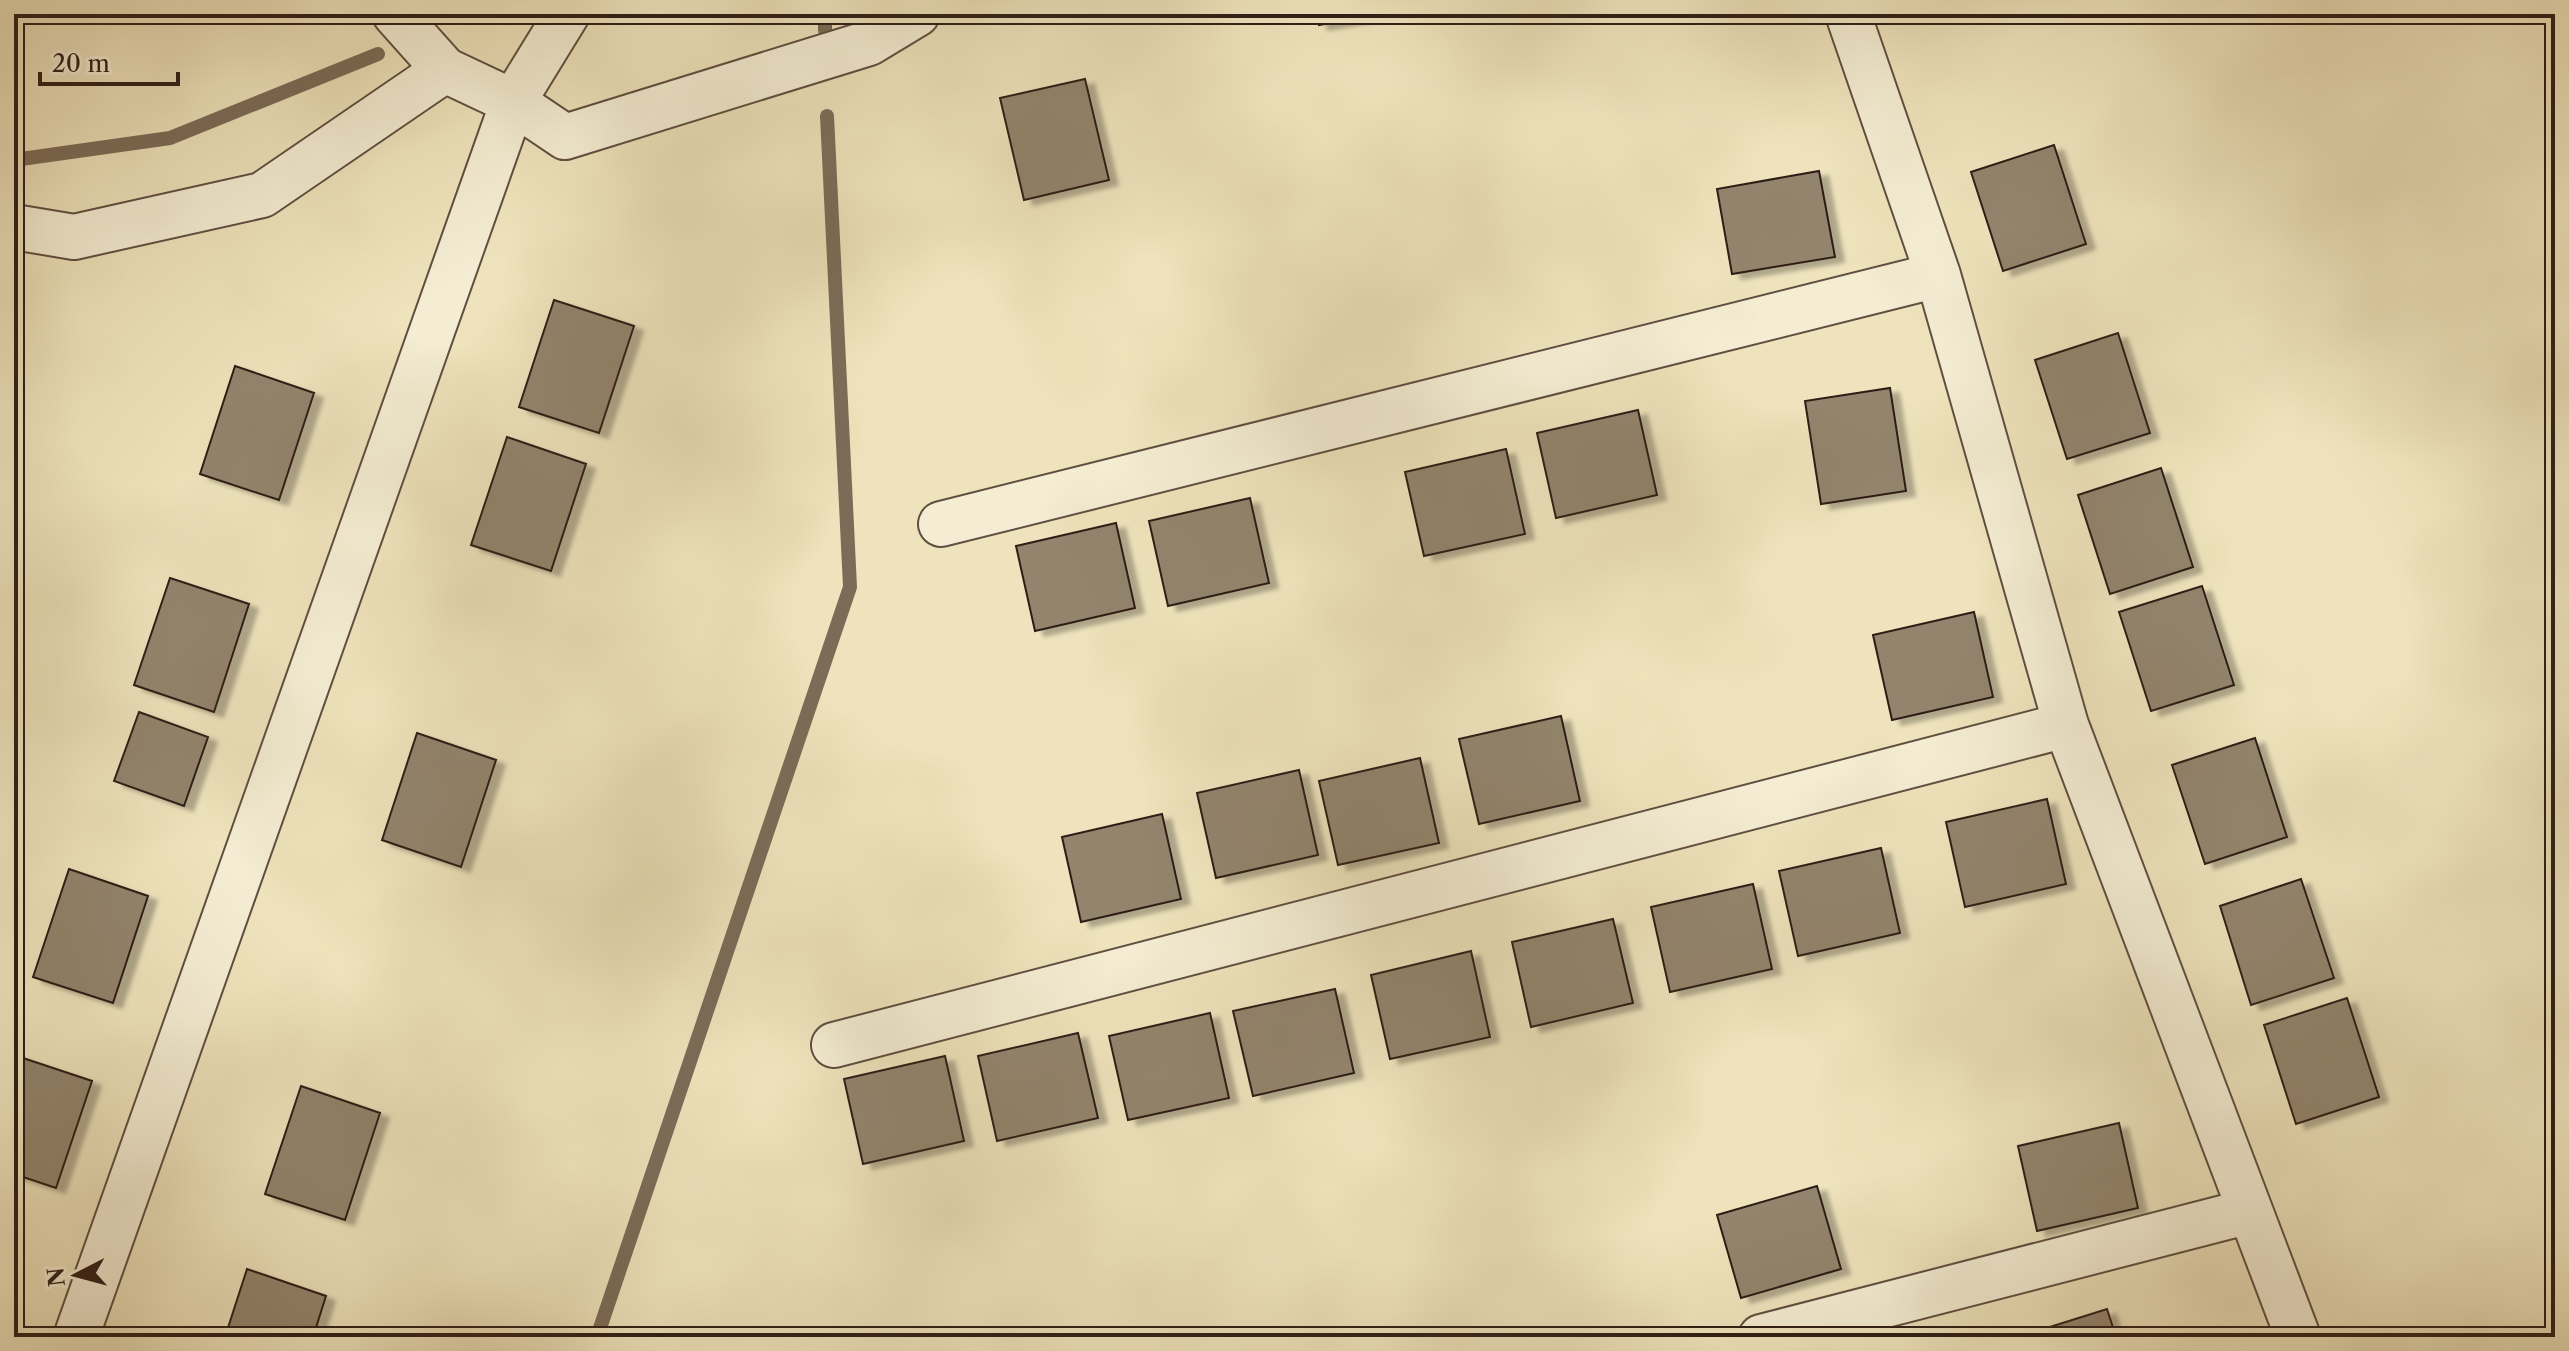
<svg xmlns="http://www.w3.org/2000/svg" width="2569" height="1351" font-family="'Libre Caslon Text',serif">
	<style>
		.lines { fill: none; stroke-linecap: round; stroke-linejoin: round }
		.stream { stroke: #7b6c58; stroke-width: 14 }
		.building { fill: #92846d; stroke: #2f1e17; stroke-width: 2; filter: url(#shadow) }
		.minor-casing { stroke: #5f4f40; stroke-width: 48 }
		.minor { stroke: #f4edd3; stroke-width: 44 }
	</style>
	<defs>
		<filter id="shadow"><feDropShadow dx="9" dy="5" stdDeviation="2" flood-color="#0004"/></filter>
	</defs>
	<rect width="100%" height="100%" fill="#eee3bc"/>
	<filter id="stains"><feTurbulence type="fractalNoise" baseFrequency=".0025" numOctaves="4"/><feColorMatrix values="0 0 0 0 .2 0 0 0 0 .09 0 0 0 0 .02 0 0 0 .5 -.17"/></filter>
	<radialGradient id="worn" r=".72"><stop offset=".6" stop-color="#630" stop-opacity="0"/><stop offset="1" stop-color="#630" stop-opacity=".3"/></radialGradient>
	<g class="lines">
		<!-- stream -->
		<path class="stream" d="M825,14v16
			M14,160l156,-22 208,-84
			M597,1337l253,-750 -23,-471"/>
	</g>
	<!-- building -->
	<path class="building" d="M1317,14h63l-61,11z
		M1085,79l24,101 -85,20 -24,-102z
		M2054,145l32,99 -83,27 -32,-99z
		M1819,171l16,86 -103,17 -15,-85z
		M554,300l80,26 -35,107 -80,-26z
		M2118,333l32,100 -83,26 -32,-99z
		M235,366l79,27 -35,107 -79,-26z
		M1890,388l16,103 -85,13 -16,-103z
		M1638,410l19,85 -101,23 -19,-85z
		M507,437l79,27 -35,107 -80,-26z
		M1506,449l19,85 -101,22 -19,-84z
		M2161,468l32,99 -83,27 -32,-99z
		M1250,498l19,85 -101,23 -19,-85z
		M1116,523l19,85 -100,23 -19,-85z
		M170,578l79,26 -35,108 -80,-27z
		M2202,586l32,99 -83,26 -32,-99z
		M1974,612l19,85 -101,23 -19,-85z
		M139,712l69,25 -24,69 -70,-25z
		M1561,716l19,85 -101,23 -20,-85z
		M417,733l79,27 -35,107 -79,-27z
		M2255,738l32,99 -82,27 -33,-99z
		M1420,758l19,85 -101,22 -19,-84z
		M1299,770l19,85 -102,23 -19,-85z
		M2047,799l19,85 -101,23 -19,-85z
		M1162,814l19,85 -100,23 -19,-85z
		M1881,848l19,85 -102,23 -19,-85z
		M69,869l79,27 -35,107 -80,-26z
		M2301,879l33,99 -83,27 -31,-99z
		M1753,884l19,85 -102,23 -19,-85z
		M1613,919l20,84 -102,24 -19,-85z
		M1471,951l19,86 -100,22 -19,-84z
		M1335,989l19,84 -101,23 -20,-85z
		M2347,998l32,99 -83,27 -32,-99z
		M1210,1013l19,85 -101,22 -19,-84z
		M1078,1033l20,85 -101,23 -19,-85z
		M14,1055l78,26 -36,107 -42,-14z
		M945,1056l19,85 -101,23 -19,-85z
		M301,1086l79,27 -35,107 -80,-26z
		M2119,1123l19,85 -101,23 -19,-85z
		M1817,1186l24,83 -100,29 -24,-83z
		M247,1269l79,27 -13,41h-88z
		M2107,1309l9,28h-98z
		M1281,1327l2,10h-35z"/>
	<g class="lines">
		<!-- minor casing -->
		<g class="minor-casing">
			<path id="minor" d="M395,14l50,56 68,32 52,35 304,-94 48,-29
				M1848,14l90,261 128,450 232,612
				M14,227l60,10 188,-42 183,-125
				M941,524l997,-249
				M834,1045l1232,-320
				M76,1337l437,-1235 54,-88
				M1761,1337l489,-126"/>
		</g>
		<!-- minor -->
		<use href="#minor" class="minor"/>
	</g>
	<!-- margin -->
	<rect width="2569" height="1351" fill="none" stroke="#eee3bc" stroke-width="48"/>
	<rect x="16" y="16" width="2537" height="1319" fill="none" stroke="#2f1e17" stroke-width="4"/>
	<rect x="24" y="24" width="2521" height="1303" fill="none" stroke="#2f1e17" stroke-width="2"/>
	<!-- north arrow -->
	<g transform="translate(76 1275) rotate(264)" stroke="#f4edd3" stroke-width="6" paint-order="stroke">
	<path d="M0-6L14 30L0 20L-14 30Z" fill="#2f1e17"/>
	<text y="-12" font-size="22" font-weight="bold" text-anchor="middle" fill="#2f1e17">N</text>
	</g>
	<!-- scale -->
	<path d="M40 72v12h138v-12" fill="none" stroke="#2f1e17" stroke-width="4"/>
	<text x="52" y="72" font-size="24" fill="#2f1e17" stroke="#f4edd3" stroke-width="6" paint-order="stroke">20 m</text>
	<rect width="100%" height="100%" filter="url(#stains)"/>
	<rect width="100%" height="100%" fill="url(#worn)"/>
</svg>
